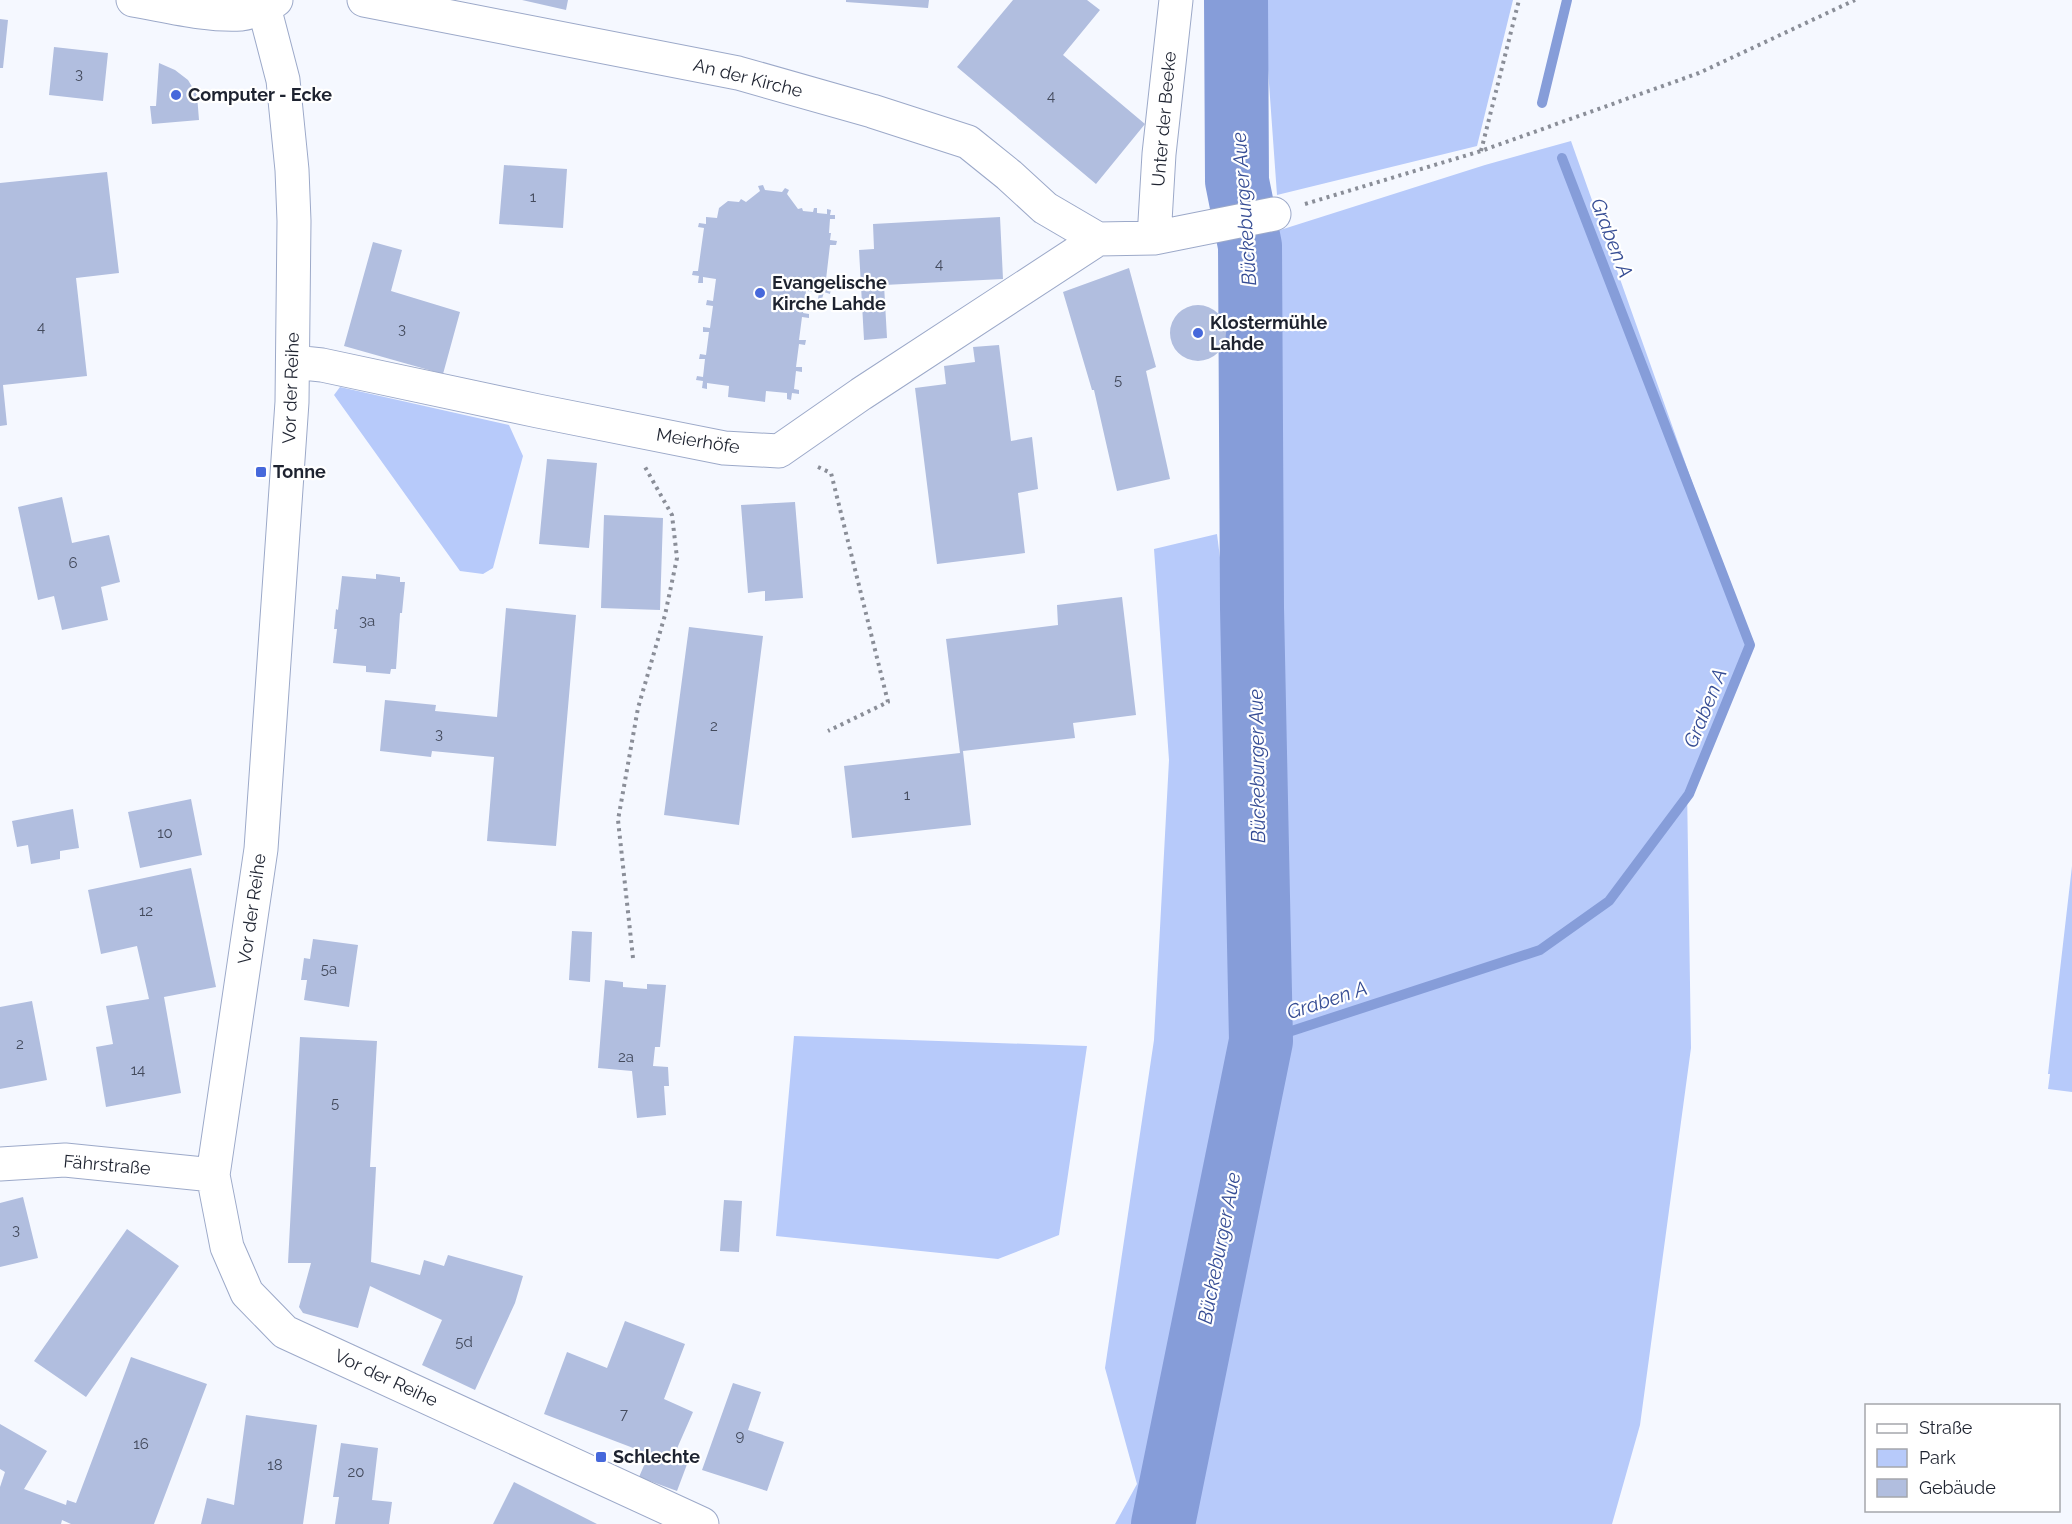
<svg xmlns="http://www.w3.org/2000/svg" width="2072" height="1524" font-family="Raleway,sans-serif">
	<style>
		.green { fill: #b7cafa }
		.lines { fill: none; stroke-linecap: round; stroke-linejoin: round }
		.stream { stroke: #869dd9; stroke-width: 10 }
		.river { stroke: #869dd9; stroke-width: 64 }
		.building { fill: #b1bedf }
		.minor-casing { stroke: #9ca9c9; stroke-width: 35 }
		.tertiary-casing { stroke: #9ca9c9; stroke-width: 35 }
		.path { stroke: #8a8e98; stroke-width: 4; stroke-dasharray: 3 4.5; stroke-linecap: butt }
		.minor { stroke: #fff; stroke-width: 33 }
		.tertiary { stroke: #fff; stroke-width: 33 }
		.poi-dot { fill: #4668db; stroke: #fff; stroke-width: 2 }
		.labels { text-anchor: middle; stroke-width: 4.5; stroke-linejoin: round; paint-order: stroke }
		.number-label { font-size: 15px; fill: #434a5c }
		.street-label { font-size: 18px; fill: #1e2330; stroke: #fff }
		.poi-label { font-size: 18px; font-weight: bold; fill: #1e2330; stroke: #fff; text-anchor: start }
		.water-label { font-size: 20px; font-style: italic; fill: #354c94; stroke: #fff }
	</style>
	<rect width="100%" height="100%" fill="#f5f8ff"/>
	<!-- green -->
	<path class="green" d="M1263,0h250l-36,146 -200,49z
		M1571,141l179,504 -63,142 4,261 -51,377 -28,99h-446l103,-499 -9,-475 14,-254 -6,-62 217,-69z
		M340,387l169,38 14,31 -30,112 -10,6 -23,-3 -126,-176z
		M1217,534l12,95 24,412 -90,483h-48l22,-40 -32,-116 49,-328 15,-280 -15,-211z
		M2072,866v226l-24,-3 2,-15h-2z
		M794,1036l293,10 -28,189 -61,24 -222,-23z"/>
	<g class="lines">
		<!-- stream -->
		<path class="stream" d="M1542,103l25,-103
			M1261,1041l279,-91 69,-49 80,-107 61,-149 -188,-487"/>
		<!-- river -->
		<path class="river" d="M1163,1524l98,-483 -9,-433 -2,-362 -13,-65 -1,-181"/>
	</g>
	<!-- building -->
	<path class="building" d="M522,0h46l-2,10z
		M846,0h83l-1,8 -82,-6z
		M1013,0h74l13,10 -37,45 82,69 -49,60 -139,-117z
		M0,19l8,1 -5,48h-3z
		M54,47l54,6 -5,48 -54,-6z
		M159,63l16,7 13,10 9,15 2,25 -47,4 -2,-18h6z
		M504,165l63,4 -4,59 -64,-4z
		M107,172l12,101 -43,5 11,98 -84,9 4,40 -7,1v-243z
		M763,185l2,5 17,2 3,-4 4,2 -2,4 11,15 4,-1 1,3 10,1 1,-4h3v5l10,1v-5l4,1 -1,5h5v4h-5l-1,14h2l-1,7 7,1 -1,4h-6l-5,43 6,1 -1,5 -6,-2 -2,7h-4l1,-7 -13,-1 -3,22 6,1v4l-7,-1 -3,23h7l-1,5 -6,-1 -3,23h6v5l-6,-1 -2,18 5,1v4l-7,-1 -1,7 -4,-1v-6l-21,-2 -1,11 -37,-5 1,-11 -22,-3v6l-5,-1 1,-7 -7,-1 1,-4 6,1 2,-18h-6l1,-5 6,1 3,-23h-6v-5l7,1 3,-22 -7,-1 1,-5 6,1 3,-22 -13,-2v6h-5l1,-7 -7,-1 1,-4h5l6,-43 -6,-1 1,-4 7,1v-7l11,1 2,-10 9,-7 11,1 2,-3 5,3 14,-11 -2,-5z
		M1000,217l3,62 -119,6 3,53 -23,2 -5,-90 15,-1 -1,-25z
		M373,242l29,8 -11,41 69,21 -17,62 -99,-28z
		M1129,268l27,99 -10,4 24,108 -53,12 -23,-101h-2l-29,-98z
		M1170 333a28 28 0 1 1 56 0a28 28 0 1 1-56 0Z
		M999,345l12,96 21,-4 6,52 -20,4 7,60 -88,11 -22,-176 31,-4 -2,-18 31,-4 -2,-15z
		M547,459l50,4 -8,85 -50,-4z
		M62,497l10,46 37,-8 11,47 -19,5 7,33 -46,10 -8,-34 -16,4 -20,-93z
		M795,502l8,96 -38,3v-10l-17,2 -7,-88z
		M604,515l59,3 -3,92 -59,-2z
		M376,574l24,3v5h5l-3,31h-2l-4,56h-5l-1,5 -24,-2v-6l-33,-3 4,-34h-3l2,-20 2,1 4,-34 34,3z
		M1122,597l14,118 -63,8 2,15 -112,13 8,74 -119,13 -8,-72 116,-13 -14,-114 112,-14 -1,-20z
		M506,608l70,7 -20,231 -69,-5 7,-84 -62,-6 -1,6 -51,-6 5,-51 51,5 -1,6 62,6z
		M689,627l74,9 -24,189 -75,-10z
		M191,799l11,56 -62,13 -12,-56z
		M73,809l6,39 -19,3v8l-29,5 -3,-19 -11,2 -5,-26z
		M191,868l25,119 -52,10 17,96 -75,14 -10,-60 17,-3 -7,-38 43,-7 -12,-53 -36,8 -13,-64z
		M572,931l20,1 -2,50 -21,-2z
		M313,939l45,6 -9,62 -45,-7 3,-20h-6l3,-22 6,1z
		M605,980l18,2v5l24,2v-5l19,1 -6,62h-5l-2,19 15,1 1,19h-5l2,29 -29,3 -5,-47 -34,-3z
		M32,1001l15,79 -47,9v-82z
		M300,1037l77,4 -7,126h6l-5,95 49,13 4,-15 20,6 4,-11 75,21 -8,27 -40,87 -53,-25 20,-45 -72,-34 -12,42 -55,-15 -4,-6 12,-44h-23z
		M23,1197l15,61 -38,9v-64z
		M724,1200l18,1 -3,51 -19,-1z
		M127,1229l52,37 -93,131 -52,-36z
		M625,1321l60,23 -21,55 29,13 -18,41 14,6 -12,32 -38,-14 10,-23 -105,-40 23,-62 40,16z
		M131,1357l76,27 -53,140h-83l-9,-4 -1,4h-61v-37l5,-15 -5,-3v-45l47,27 -23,38 42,16 1,-5 9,3z
		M733,1383l28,9 -13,38 36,12 -17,49 -65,-21z
		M246,1415l71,10 -14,99h-102l6,-26 27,7z
		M341,1443l37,5 -6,52 20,2 -3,22h-54l4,-27h-6z
		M514,1482l83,42h-104z"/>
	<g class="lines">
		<!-- minor casing -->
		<g class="minor-casing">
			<path id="minor" d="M364,0l374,73 134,38 96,31 41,33 36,33 53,31
				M264,7l19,73 9,90 2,51 -2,181 -31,447 -48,326 14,72 20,46 38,39 417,192
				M1154,238l5,-84 17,-154
				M293,362l29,3 216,46 186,37 55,3 82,-57 237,-155 56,-1 120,-24
				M0,1164l65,-4 148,15"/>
		</g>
		<!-- tertiary casing -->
		<g class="tertiary-casing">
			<path id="tertiary" d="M133,0c35,6 73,16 108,14 12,-1 25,-8 35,-14"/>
		</g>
		<!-- path -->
		<path class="path" d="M1481,151l38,-151
			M1305,204l176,-53 218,-78 156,-73
			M818,467l13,6 57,229 -60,29
			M633,958l-15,-138 20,-112 27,-93 12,-57 -5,-43 -27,-48"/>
		<!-- minor -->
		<use href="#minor" class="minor"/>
		<!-- tertiary -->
		<use href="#tertiary" class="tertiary"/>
	</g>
	<!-- markers -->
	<g class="poi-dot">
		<circle cx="176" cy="95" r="6"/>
		<circle cx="760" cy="293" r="6"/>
		<circle cx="1198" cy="333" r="6"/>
		<rect x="255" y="466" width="12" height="12" rx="3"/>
		<rect x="595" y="1451" width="12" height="12" rx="3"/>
	</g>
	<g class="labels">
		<!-- number labels -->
		<g class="number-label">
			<text x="79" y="79">3</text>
			<text x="1051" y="101">4</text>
			<text x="533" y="202">1</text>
			<text x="939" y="269">4</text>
			<text x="41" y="332">4</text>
			<text x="402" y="334">3</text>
			<text x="1118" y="385">5</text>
			<text x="73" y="568">6</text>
			<text x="367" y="626">3a</text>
			<text x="714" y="731">2</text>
			<text x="439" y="739">3</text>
			<text x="907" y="800">1</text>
			<text x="165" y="838">10</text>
			<text x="146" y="916">12</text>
			<text x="329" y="974">5a</text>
			<text x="20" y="1049">2</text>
			<text x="626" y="1062">2a</text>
			<text x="138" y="1075">14</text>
			<text x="335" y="1108">5</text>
			<text x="16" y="1235">3</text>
			<text x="464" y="1347">5d</text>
			<text x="624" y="1419">7</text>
			<text x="740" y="1441">9</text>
			<text x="141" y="1449">16</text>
			<text x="275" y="1470">18</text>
			<text x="356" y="1477">20</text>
		</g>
		<!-- street labels -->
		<g class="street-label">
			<text transform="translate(748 78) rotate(14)" y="6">An der Kirche</text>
			<text transform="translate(1164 119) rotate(-85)" y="6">Unter der Beeke</text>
			<text transform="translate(291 388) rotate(-88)" y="6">Vor der Reihe</text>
			<text transform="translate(698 441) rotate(9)" y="6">Meierhöfe</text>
			<text transform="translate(252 909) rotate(-82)" y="6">Vor der Reihe</text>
			<text transform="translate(107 1165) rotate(5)" y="6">Fährstraße</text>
			<text transform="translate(386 1378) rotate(25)" y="6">Vor der Reihe</text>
		</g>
		<!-- poi labels -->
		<g class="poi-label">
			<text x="188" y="101">Computer - Ecke</text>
			<text x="772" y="289">Evangelische<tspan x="772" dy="21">Kirche Lahde</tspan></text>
			<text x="1210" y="329">Klostermühle<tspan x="1210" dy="21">Lahde</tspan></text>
			<text x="273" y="478">Tonne</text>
			<text x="613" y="1463">Schlechte</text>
		</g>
		<!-- water labels -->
		<g class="water-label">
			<text transform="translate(1244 209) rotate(-94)" y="7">Bückeburger Aue</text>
			<text transform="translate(1612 238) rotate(69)" y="7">Graben A</text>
			<text transform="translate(1705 708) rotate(-68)" y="7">Graben A</text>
			<text transform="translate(1257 766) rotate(-91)" y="7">Bückeburger Aue</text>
			<text transform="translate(1327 1000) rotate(-18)" y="7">Graben A</text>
			<text transform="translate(1219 1248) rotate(-79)" y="7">Bückeburger Aue</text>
		</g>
	</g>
	<!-- legend -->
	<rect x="1865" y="1404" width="195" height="108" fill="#ffffff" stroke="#a5a7ac" stroke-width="1.5"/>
	<rect x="1877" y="1424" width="30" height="9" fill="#ffffff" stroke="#a5a7ac" stroke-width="1.5"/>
	<text x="1919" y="1434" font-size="18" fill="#1e2330">Straße</text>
	<rect x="1877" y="1449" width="30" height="18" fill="#b7cafa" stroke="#a5a7ac" stroke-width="1.5"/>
	<text x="1919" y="1464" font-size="18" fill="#1e2330">Park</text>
	<rect x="1877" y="1479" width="30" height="18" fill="#b1bedf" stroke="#a5a7ac" stroke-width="1.5"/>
	<text x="1919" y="1494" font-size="18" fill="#1e2330">Gebäude</text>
</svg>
